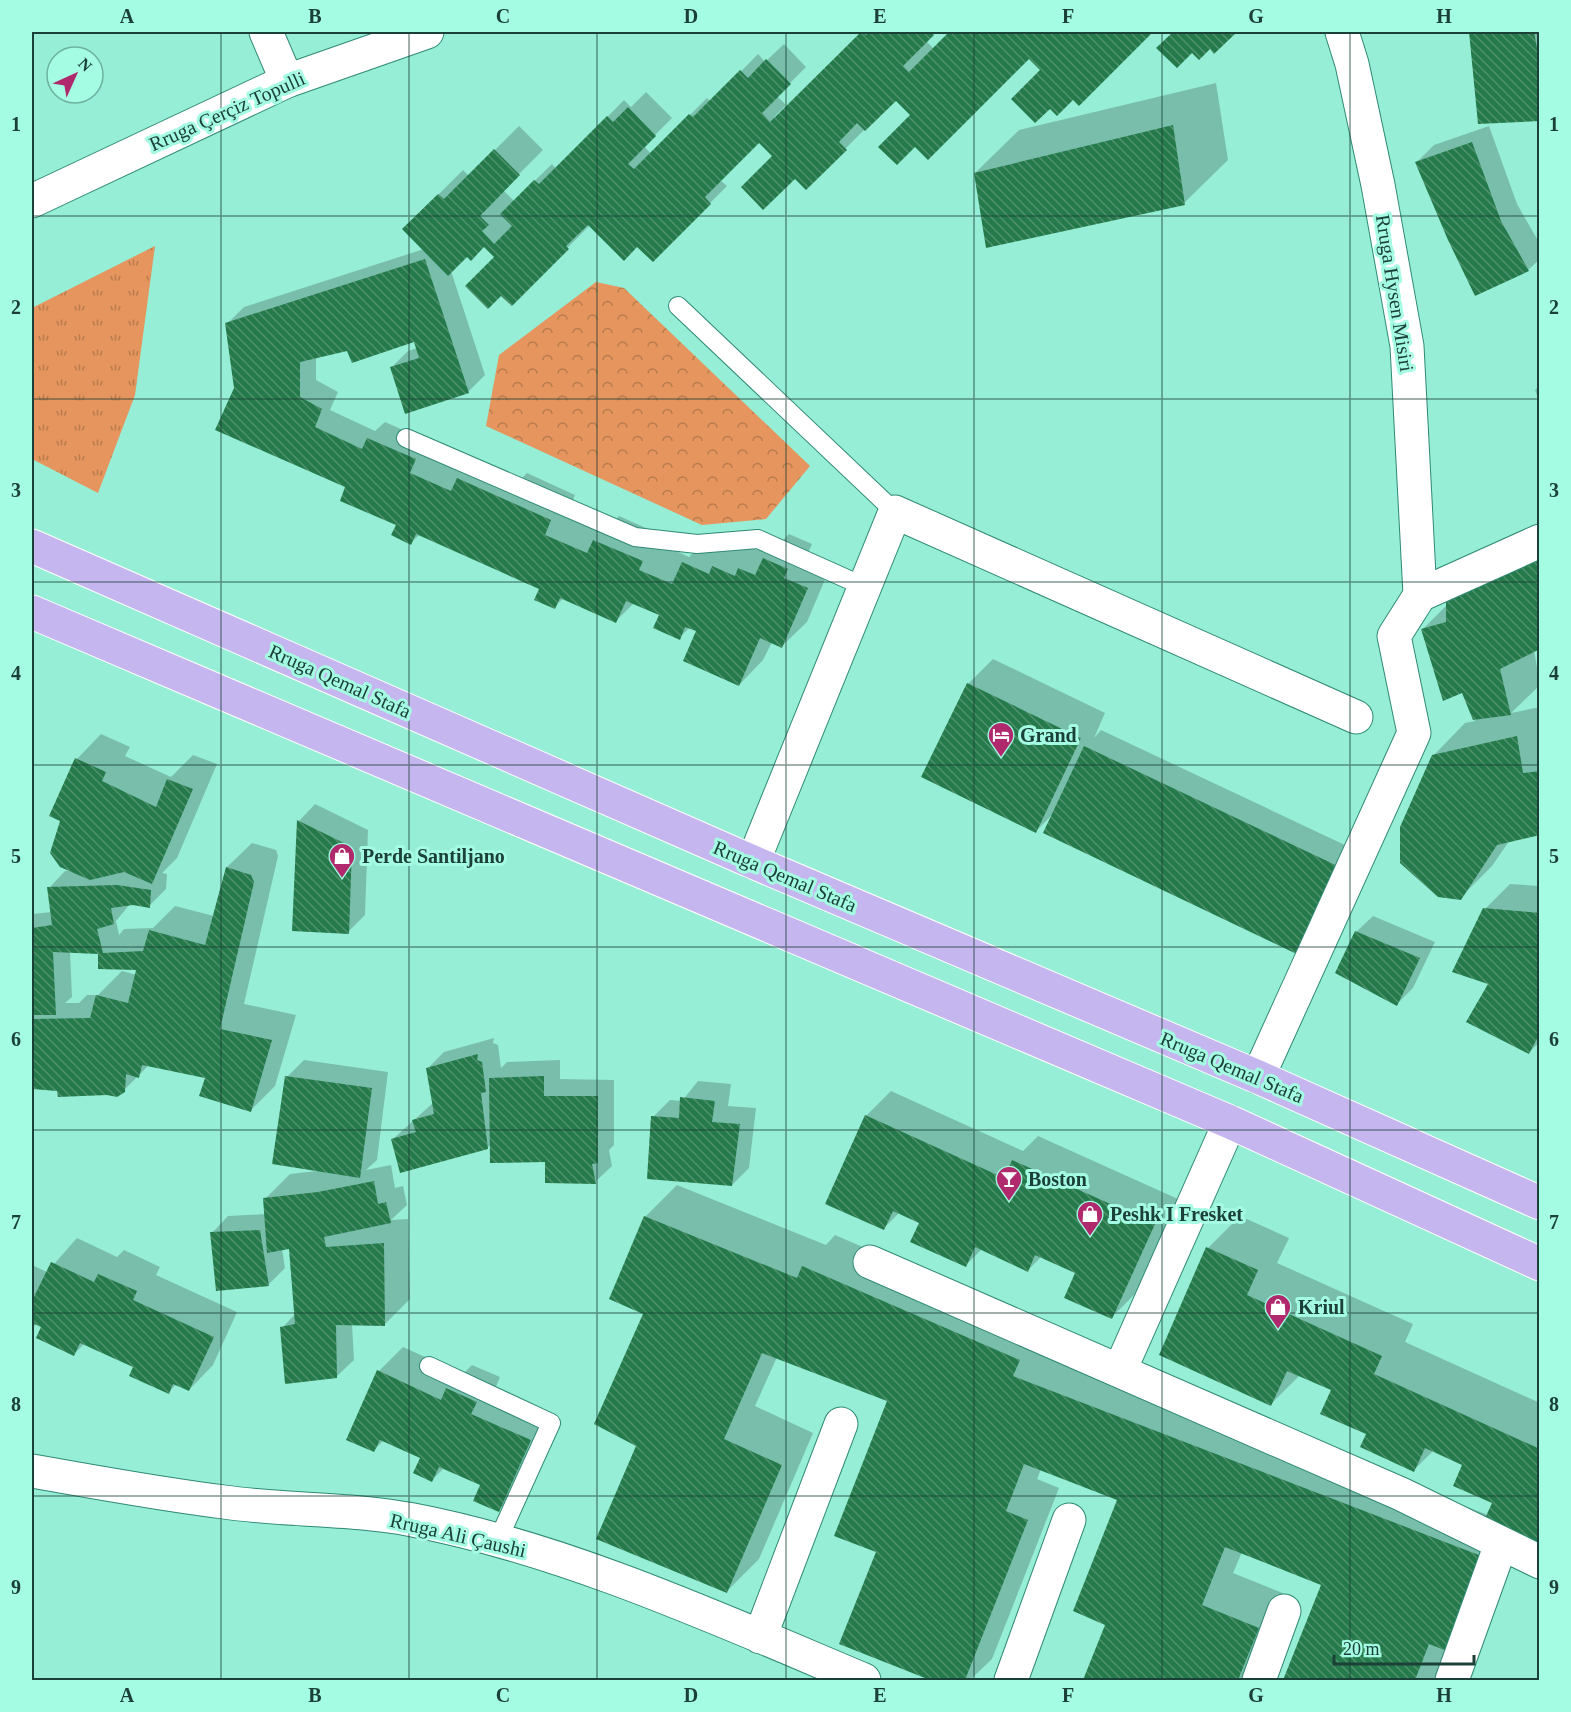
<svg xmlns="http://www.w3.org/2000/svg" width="1571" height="1712" font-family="'Times New Roman',serif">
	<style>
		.grass { fill: url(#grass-tufts) }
		.forest { fill: url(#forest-crowns) }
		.shadow { fill: #0003; fill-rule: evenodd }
		.building { fill: url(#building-back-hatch) }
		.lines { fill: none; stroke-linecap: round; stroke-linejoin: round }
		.service-casing { stroke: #2f8a75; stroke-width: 20 }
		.minor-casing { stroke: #2f8a75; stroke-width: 35 }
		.secondary-casing { stroke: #2f8a75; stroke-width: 35 }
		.primary-casing { stroke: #fff; stroke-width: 35 }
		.service { stroke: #fff; stroke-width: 18 }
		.minor { stroke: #fff; stroke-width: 33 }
		.secondary { stroke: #fff; stroke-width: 33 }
		.primary { stroke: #c5b6ef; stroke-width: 33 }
		.grid { fill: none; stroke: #1b4037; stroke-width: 1.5; stroke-opacity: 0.55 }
		.labels { text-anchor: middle; stroke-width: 6; stroke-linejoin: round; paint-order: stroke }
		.street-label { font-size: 20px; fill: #1b4037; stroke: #a4fce3 }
		.poi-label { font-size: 20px; font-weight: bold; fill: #1b4037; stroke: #a4fce3; text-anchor: start }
		.neatline { fill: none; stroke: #1b4037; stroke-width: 2 }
		.grid-label { font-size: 20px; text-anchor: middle; font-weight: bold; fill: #1b4037 }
	</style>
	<defs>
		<pattern id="grass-tufts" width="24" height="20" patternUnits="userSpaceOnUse" patternTransform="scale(1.5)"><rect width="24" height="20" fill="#e5955d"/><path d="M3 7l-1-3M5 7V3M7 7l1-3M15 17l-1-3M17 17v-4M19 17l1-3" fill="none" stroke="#b97b4e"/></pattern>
		<pattern id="forest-crowns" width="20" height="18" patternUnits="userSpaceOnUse" patternTransform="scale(1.5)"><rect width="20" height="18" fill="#e5955d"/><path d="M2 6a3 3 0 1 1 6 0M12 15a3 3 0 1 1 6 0" fill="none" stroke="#b97b4e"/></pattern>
		<pattern id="building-back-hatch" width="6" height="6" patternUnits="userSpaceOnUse" patternTransform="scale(1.5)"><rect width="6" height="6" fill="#247a4a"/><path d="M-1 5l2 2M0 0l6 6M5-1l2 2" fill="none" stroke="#51916e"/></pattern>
	</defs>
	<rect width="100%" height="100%" fill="#97eed6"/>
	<!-- grass -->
	<path class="grass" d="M155,246l-20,149 -37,98 -66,-34v-151z"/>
	<!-- forest -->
	<path class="forest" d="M596,282l28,6 186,178 -44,53 -64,6 -216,-99 13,-71z"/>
	<!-- shadow -->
	<path class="shadow" d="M863,32h73l-10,9 8,8 18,-17h199l-72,72 -50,-47 -117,58 -16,-17 -90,90 -47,-47 -39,39 7,6 -74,74 -16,-15 -47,-20 -78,79 -16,-47 -12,-12 -17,10 -16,16 34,104 -17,17 -76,-25 16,-16 9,-3 -2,-8 -67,9 -32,8v23l22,12 -8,18 45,21 10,-9 134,59 8,-8 48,22 -6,15 39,17 11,-11 47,21 -3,8 26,12 19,-19 30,4 19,8 7,-6 11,4 14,-14 23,10 -4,9 24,10 -25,59 -25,24 -10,-4 -9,18 -24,25 -41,-55 -8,-3 -11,11 -18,-24 -27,-11 -18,18 -52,-23 -10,9 -13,-19 -121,-54 -9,9 -13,-19 -51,-37 -112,-99 -8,-64 17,-17 180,-58 -20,-20 59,-59 6,6 50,-50 24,24 -40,40 11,11 38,-37 4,5 68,-69 7,7 15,-15 26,26 -28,28 7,8 56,-56 4,4 47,-48 7,8 19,-18 22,23 -29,29 9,9 -12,12 2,2z
		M1175,32h60l-21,20 -4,-5 -18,4 -34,-3z
		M1471,32h69v87l-60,3z
		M1216,83l12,77 -44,43 -209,-30 44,-43z
		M1489,126l28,78 23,40v15l-12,11 -111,-108 17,-17z
		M1540,385v18l-5,-13z
		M1540,542v106l-6,2 6,35 -29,28 29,-6v127l-30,6 -18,26 -32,32 -27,-142 32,-33 10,-2 -13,-30 -40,-61 25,-25z
		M993,659l112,54 -11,25 7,-8 263,124 -41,87 -270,-127 -17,17 -68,-147z
		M101,734l29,13 -5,9 46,21 22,-22 24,9 -40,94 -15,15 5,1 -1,15 -17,17 -19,-2 -14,17 3,14 5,-6 29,-1 22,-22 39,10 13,-49 25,-24 24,7 2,6 -34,148 52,11 -21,71 -24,24 -44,-33 -58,-12 -25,25 -92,-2v-174l20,-2 -3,-24 16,-17h8l4,-112zM70,951l32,1 -2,16h38l-1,7 -15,-4 -24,24h-11l-8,8h-14l7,-6z
		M315,804l53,26 -3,85 -17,17 -49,-111z
		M1510,884l30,2v156l-11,10 -39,-69 -5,-74z
		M1373,916l62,26 -22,46 -16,16 -41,-72z
		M494,1038l-1,5 5,2 3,23 6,-6 53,-2v19l54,1v65l-5,5 3,16 -17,16 -49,-21 -54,-18 -5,5 -94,-9 41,-37 -6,-34 16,-16z
		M304,1060l84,12 -11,88 -11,10 25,-5 4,23 8,-2 4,19 -16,15 17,-1 2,80 -25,25h-33l2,36 -17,16 -55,-48 14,-15 -5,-65 -9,1 3,19 -17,17 -56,-52 16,-17 38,-2 -1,-15 25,-25 27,-3 -30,-94z
		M698,1081l33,3 -3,22 28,2 -7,60 -17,17 -79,-68 17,-17 12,1z
		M891,1091l132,60 15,-15 140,63 -42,94 -24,24 -35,-45 -36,-15 -13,13 -46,-21 -17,17 -44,-44 -22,-9 -15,15 -18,-112z
		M677,1185l149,60 9,-10 215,93 -6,16 444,171 6,-13 -30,-38 -30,-14 -20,20 -46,-36 -35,-44 -33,-15 -29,29 -63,-156 32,-32 49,22 -12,25 136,61 -8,18 135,61v146l-30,-13 -64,113 -7,18 34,13h-188l38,-96 -81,-32 -9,21 57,23 -34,84h-171l22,-56 12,-125 -78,-30 -4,10 22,9 -67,171 -22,21h-36l-93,-37 36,-92 12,-151 -112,-43 -22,49 58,27 -54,126 -32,32 -89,-145 7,-133v-96z
		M77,1238l40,19 7,-7 36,17 -4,8 81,37 -24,53 -24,25 -12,-6 -9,8 -33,-25 -51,-23 -10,10 -38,-31 -4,8v-66l15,7z
		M403,1347l60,27 9,-9 28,12 -5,12 59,26 -31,70 -24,25 -17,-26 -37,-17 -13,13 -10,-23 -38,-17 -10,10 5,-79z"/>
	<!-- building -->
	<path class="building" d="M861,32l5,3 4,-3h61l3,3 -31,31 6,6 40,-40h204l-74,74 -6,-6 -16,16 -7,-7 -15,14 -24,-24 29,-29 -11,-11 -101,101 -13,-13 -18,18 -19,-18 32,-32 -14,-14 -31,30 -8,-8 -18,19 8,8 -41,40 -11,-11 -32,31 -22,-23 31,-31 -13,-13 -54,54 6,7 -58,58 -16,-15 -13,14 -36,-36 -22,21 3,3 -57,57 -11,-10 -13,13 -23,-23 29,-29 -10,-10 -13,14 -4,-4 -19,19 -46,-47 36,-35 6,5 50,-50 26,26 -40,41 9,9 -7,6 12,13 18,-18 -12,-12 34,-34 5,4 68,-68 6,6 15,-15 28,29 -28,28 6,5 55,-55 4,3 47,-47 8,8 18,-19 25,25 -29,29 8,9z
		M1173,32h64l-23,22 -4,-5 -11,11 -7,-7 -15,15 -21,-20z
		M1469,32h65l6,32v57l-62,3z
		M1173,125l12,80 -199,43 -12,-75z
		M1472,142l29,79 28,50 -54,25 -27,-56 -33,-78z
		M425,259l44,134 -64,21 -15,-47 29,-9 -5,-16 -62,21 -5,-12 -47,11v35l22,12 -7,18 47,22 5,-11 49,21 -6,14 41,18 6,-13 94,42 -6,15 42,18 6,-13 50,21 -4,9 33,14 10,-22 27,12 3,-8 23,10 3,-8 17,7 8,-17 25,11 -4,9 24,10 -26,60 -22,-10 -21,48 -56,-25 13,-30 -11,-4 -5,13 -27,-12 6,-13 -33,-14 -10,22 -56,-25 -5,11 -21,-9 5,-11 -123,-55 -5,11 -20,-10 5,-10 -56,-24 5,-14 -130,-57 19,-42 -9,-65z
		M1540,560v89l-40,20 11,46 -38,5 -11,-27 -19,8 -22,-72 25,-7v-23z
		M967,683l114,55 -45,95 -115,-56z
		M1517,736l6,37 17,-2v64l-43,10 -36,55 -23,-3 -38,-34v-36l32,-72z
		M1084,746l264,125 -41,88 -264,-126z
		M75,758l31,14 -4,9 54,26 11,-28 26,10 -41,95 -28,-12 -34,8 -30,-13 -10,-14 10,-32 -11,-5z
		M297,820l55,27 -3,87 -57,-3z
		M226,867l25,8 3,7 -34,147 52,11 -21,72 -52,-16 6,-18 -63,-13 -3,13 -13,-4 -1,18 -8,5 -10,-2 -49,2 -1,-6 -25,-2v-70l58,-1 6,-23 32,8 8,-33 -38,-1v-15l-45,-2 3,63h-24v-87l20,-3 -5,-38 70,-2 34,5 -1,18 -17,-3 -22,3 3,16 -17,5 6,24 40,-2 6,-21 56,15z
		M1483,908l57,5v120l-11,21 -63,-32 22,-38 -36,-12z
		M1355,931l65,27 -23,48 -62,-33z
		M478,1054l-1,6 5,2 4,30 -5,1 7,56 -88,24 -9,-34 25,-7 -4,-12 22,-6 -8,-46z
		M285,1076l87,12 -12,90 -88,-14z
		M544,1076v20h54v67l-6,1 4,20 -51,-1v-21l-55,1 -1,-85z
		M680,1097l35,4 -3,21 28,2 -8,62 -85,-7 4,-63 28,2z
		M865,1115l139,63 8,-18 143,64 -43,95 -48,-21 11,-25 -40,-18 -7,17 -53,-25 -9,20 -56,-25 9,-19 -26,-12 -9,19 -59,-26z
		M374,1181l4,23 8,-2 5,21 -67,14 2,10 58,-4 1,83 -49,-1 1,53 -52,6 -5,-57 15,-3 -6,-75 -22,4 -4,-55 55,-6z
		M644,1216l153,62 5,-12 218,94 -7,16 471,181 -37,94 -18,-7 -14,36h-132l38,-95 -96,-38 -23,58 57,23 -21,52h-155l22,-55 -32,-14 44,-111 -93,-36 -18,47 22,9 -63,160h-35l-91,-36 37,-92 -42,-16 53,-135 -125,-48 -38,86 58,26 -55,128 -131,-54 40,-93 -42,-22 49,-110 -34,-15z
		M260,1230l9,56 -53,5 -6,-59z
		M1206,1247l52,23 -11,25 135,61 -8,18 166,75v102l-58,-26 10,-22 -39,-17 9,-21 -37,-17 -11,24 -54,-25 6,-13 -46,-20 11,-24 -44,-19 -16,35 -112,-51z
		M51,1262l43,20 4,-8 39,17 -4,9 81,37 -25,54 -16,-7 -4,10 -40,-18 4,-9 -53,-24 -6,13 -38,-18 5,-11 -9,-4v-22z
		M377,1370l64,30 5,-12 31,14 -6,12 60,26 -32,72 -26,-11 7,-16 -41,-18 -7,15 -19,-9 7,-15 -40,-18 -6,12 -28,-12z"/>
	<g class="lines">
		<!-- service casing -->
		<g class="service-casing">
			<path id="service" d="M678,306l217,206
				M406,438l229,99 62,7 61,-5 107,48
				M429,1366l122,57 -53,117"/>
		</g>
		<!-- minor casing -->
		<g class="minor-casing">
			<path id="minor" d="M266,32l21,49
				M1342,32l10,32 26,121 29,161 13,249
				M1420,595l120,-54
				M753,862l142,-350 461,205
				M1258,1077l156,-344 -20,-97 26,-41
				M870,1262l531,232 139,68
				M1120,1370l110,-248
				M32,1471c63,11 127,23 192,31 62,9 127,6 189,18 152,29 308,100 451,160
				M760,1637l81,-213
				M1011,1680l58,-160
				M1259,1680l25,-69
				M1452,1680l49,-136"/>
		</g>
		<!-- secondary casing -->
		<g class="secondary-casing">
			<path id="secondary" d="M32,201l255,-120 140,-49"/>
		</g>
		<!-- primary casing -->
		<g class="primary-casing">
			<path id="primary" d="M32,546l721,316 505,215 282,126
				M32,612l1198,510 310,142"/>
		</g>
		<!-- service -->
		<use href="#service" class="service"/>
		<!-- minor -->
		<use href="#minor" class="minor"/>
		<!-- secondary -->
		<use href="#secondary" class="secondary"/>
		<!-- primary -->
		<use href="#primary" class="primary"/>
	</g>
	<!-- grid -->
	<path class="grid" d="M221,32v1648M409,32v1648M597,32v1648M786,32v1648M974,32v1648M1162,32v1648M1350,32v1648M32,216h1508M32,399h1508M32,582h1508M32,765h1508M32,947h1508M32,1130h1508M32,1313h1508M32,1496h1508"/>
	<!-- icons -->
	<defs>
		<g id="hotel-pin" transform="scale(1.35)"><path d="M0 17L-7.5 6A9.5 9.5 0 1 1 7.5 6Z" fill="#b0296d" stroke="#a4fce3"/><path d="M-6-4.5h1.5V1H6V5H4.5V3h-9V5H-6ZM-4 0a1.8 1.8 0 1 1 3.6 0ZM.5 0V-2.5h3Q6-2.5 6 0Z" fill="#fff"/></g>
		<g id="shop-pin" transform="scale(1.35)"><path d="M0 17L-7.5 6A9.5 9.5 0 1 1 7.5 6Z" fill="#b0296d" stroke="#a4fce3"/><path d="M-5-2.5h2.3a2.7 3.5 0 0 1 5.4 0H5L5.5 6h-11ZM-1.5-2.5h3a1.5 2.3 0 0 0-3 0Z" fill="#fff"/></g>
		<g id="bar-pin" transform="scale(1.35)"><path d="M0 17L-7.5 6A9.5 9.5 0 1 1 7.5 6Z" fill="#b0296d" stroke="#a4fce3"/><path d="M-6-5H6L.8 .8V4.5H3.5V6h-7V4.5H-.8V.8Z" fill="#fff"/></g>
	</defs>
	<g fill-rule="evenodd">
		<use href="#hotel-pin" x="1001" y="735"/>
		<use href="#shop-pin" x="342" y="856"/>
		<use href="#bar-pin" x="1009" y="1179"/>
		<use href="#shop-pin" x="1090" y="1214"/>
		<use href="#shop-pin" x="1278" y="1307"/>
	</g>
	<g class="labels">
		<!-- street labels -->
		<g class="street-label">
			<text transform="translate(227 111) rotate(-24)" y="7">Rruga Çerçiz Topulli</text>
			<text transform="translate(1395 293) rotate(81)" y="7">Rruga Hysen Misiri</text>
			<text transform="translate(340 681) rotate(24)" y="7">Rruga Qemal Stafa</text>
			<text transform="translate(785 876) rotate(23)" y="7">Rruga Qemal Stafa</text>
			<text transform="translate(1232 1067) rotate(23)" y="7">Rruga Qemal Stafa</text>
			<text transform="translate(458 1535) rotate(13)" y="7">Rruga Ali Çaushi</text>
		</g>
		<!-- poi labels -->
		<g class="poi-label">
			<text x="1020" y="742">Grand</text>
			<text x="362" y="863">Perde Santiljano</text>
			<text x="1028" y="1186">Boston</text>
			<text x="1110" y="1221">Peshk I Fresket</text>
			<text x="1298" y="1314">Kriul</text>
		</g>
	</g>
	<!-- border -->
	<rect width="1571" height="1712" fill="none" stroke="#a4fce3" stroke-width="66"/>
	<!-- north arrow -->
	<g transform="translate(75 75) rotate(45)"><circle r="28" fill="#a4fce3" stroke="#6db19e" stroke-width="1.5"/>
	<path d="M0-4.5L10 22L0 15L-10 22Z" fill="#b0296d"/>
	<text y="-9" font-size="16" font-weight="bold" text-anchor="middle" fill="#1b4037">N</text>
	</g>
	<!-- scale -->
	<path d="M1334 1655v9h140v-9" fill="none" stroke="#1b4037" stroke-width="3"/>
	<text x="1343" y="1655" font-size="18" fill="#1b4037" stroke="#a4fce3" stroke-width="4.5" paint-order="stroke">20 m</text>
	<rect x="33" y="33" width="1505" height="1646" class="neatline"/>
	<g class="grid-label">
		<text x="127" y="23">A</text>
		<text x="315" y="23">B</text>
		<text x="503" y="23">C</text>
		<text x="691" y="23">D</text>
		<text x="880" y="23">E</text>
		<text x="1068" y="23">F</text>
		<text x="1256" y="23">G</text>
		<text x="1444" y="23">H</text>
		<text x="16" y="131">1</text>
		<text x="1554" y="131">1</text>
		<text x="16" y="314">2</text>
		<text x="1554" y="314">2</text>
		<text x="16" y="497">3</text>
		<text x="1554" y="497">3</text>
		<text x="16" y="680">4</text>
		<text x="1554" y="680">4</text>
		<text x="16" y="863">5</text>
		<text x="1554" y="863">5</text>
		<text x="16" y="1046">6</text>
		<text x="1554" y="1046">6</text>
		<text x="16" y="1229">7</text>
		<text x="1554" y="1229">7</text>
		<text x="16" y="1411">8</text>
		<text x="1554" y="1411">8</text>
		<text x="16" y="1594">9</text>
		<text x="1554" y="1594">9</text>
		<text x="127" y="1702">A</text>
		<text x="315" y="1702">B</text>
		<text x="503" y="1702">C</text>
		<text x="691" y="1702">D</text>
		<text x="880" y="1702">E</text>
		<text x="1068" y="1702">F</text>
		<text x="1256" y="1702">G</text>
		<text x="1444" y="1702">H</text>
	</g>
</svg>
